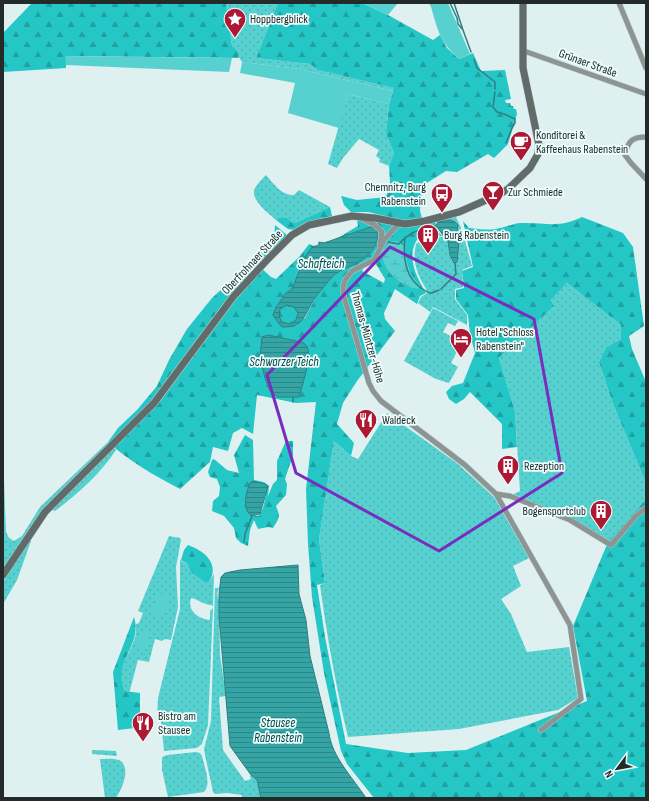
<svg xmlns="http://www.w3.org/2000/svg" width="649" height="801" font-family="'Sofia Sans Condensed',sans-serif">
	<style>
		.grass { fill: url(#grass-dots) }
		.forest { fill: url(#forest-firs); fill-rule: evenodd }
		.wetland { fill: url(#wetland-marsh) }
		.garden { fill: #57d0d0 }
		.water { fill: url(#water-rules); stroke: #2f807f; fill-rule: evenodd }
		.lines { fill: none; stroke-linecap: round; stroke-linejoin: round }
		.stream { stroke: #2f807f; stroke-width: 1.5 }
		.street-casing { stroke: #bdcccc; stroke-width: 6 }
		.secondary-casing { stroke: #bdcccc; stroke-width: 8 }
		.street { stroke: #8d9494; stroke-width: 5 }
		.secondary { stroke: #606b6a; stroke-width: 7 }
		.marked { fill: none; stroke: #7b2cbf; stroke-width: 3; stroke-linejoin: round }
		.labels { text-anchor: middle; stroke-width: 3.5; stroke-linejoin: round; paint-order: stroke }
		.poi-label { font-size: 12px; fill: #232a2a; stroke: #ecfefd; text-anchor: start }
		.street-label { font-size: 12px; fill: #232a2a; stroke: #ecfefd }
		.water-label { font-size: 13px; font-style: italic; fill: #044; stroke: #ecfefd }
	</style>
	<defs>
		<pattern id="grass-dots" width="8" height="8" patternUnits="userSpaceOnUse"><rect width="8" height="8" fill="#57d0d0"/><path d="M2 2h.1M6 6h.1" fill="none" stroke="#4bb3b3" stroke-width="1.8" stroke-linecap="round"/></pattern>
		<pattern id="forest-firs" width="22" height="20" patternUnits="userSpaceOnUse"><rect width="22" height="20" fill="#24c6c6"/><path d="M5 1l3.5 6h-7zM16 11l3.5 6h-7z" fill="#1fa1a1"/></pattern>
		<pattern id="wetland-marsh" width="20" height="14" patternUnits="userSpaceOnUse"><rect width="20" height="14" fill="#57d0d0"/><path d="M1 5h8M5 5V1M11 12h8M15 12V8" fill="none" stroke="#4bb3b3"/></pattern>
		<pattern id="water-rules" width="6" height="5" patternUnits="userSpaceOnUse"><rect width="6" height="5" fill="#34a5a4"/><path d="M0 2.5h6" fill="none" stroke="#2c8786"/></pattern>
	</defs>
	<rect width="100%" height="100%" fill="#dff0f0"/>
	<!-- grass -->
	<path class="grass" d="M226,3h52l-22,55 54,6 8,6 77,18 -2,3 -94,-22 -57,-7 -10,-16z
		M348,94l41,10 -3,30 8,19 -5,13 -10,-4 1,-3 -4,-3 3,-6 -20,-11 -16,19 -6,10 -9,-4z
		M266,175c7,8 16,21 28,20l5,-5 31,17 -35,16 -17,-5 -2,2c-7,-6 -27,-21 -21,-32 3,-5 7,-9 11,-13z
		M456,217l6,13 10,36 -10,4 1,17 -8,2v10l12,16v10l-34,-18 -3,5 -12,-9 3,-6 6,-4 -1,-4c-9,-16 -14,-26 -10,-45l10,-7h17l-3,-6 -4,-10z
		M567,283l54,42v14l-15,8 -7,15 14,42 33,79v16l-38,43c-18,-11 -35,-24 -55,-31 -14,-6 -28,-9 -41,-16l8,-4 -5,-80 -16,-53 55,-52 -3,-6z
		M433,308l25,13 -3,5 -7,-3 -5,9 19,10 -11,21 7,4 -9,16 -13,-4 -32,-18z
		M387,413l71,51 36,33 35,61 -16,8 8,20 -20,13 10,15 16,38 42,-5 9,51 -20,12 -99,19 -111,8c-12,-50 -21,-101 -28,-152l5,-2 -6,-44 15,-98 17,15 7,3z
		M108,442l8,8c-16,24 -38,44 -61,61l-8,-5 -20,29 4,6 -14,39 -14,24v-22l2,-3 -2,-3v-123l3,79 3,6 5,3 8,-5 18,-29z
		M169,536l11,2 1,2 -5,27 2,40 -7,33 -6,-1 -3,2 -7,-2 -6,23 -11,-2 -8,30 -1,2 -4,-1c-11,-22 3,-32 9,-51 2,-4 2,-10 2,-16l3,-1 4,-10 -5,-2z
		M180,560l8,4 21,18 5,-8 -1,32 -2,-1c-7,0 -13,-6 -20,-7 -4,12 6,20 18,22l1,-1v-8l3,-3 -5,117 -6,19 -5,4 -33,3 -3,-30h-4l1,-23 22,-89z
		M215,588h4l-2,6 2,7 1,54 6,41 -7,1 4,53 22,31 6,-2 -1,-3 1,-1 6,5 4,18h-19v-3l-15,-2 -12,1 -2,-2 -8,-37 -1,-6 7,-28z
		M92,750l24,1 1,5 -25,-2z
		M196,752l4,1 2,3c2,10 10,28 2,36l-36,5 -6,-27v-13l5,-2z
		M100,759c5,0 14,-1 19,1 13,7 3,29 -3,38h-11z"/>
	<!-- forest -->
	<path class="forest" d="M32,3h194l6,43 5,5 2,7 -173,-2v12l-63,4v-39z
		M278,3h84l26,12 45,25 7,-5 7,13 12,11 14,-6 8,18 24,-1 6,29 -6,1 1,3h4l1,3h2l1,3h2l1,5 -9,30 -14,14 -6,-4 -31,18 -11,-1 -24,15 -2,25 2,7 -18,4 -9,-2 -14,-5 -13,-3h-17l-7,-7 -3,-9 16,4 29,-3 4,-15 -1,-16 5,-13 -8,-19 3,-30 5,-16 -76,-18 -8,-6 -54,-6z
		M330,207l2,9 -23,7 -15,7 -6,-1 -12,-9 2,-2h9l4,4 4,1z
		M582,217l41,16 10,14 11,79 -15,10 3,13 14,33v101l-33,-79 -14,-42 7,-15 15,-8v-14l-54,-42 -16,17 3,6 -55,52 16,53 2,36 -15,2v-25l-32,-32 -6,7 -8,5 -7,-5 -3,-7 6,-6 11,-3 12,-30 -5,-19 -2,-19 -12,-16v-9l8,-2 -2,-17 11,-4 -10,-46 6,7c10,1 20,3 31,0 7,-1 14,-5 21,-5 25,-1 36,6 61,-6z
		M357,219l78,2 3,10 4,5 -23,1c-14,18 -3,39 7,56l-6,3 -3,8 -22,-15 -11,24 1,6 10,12 -38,50 -14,22 -6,21 17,19 -3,13 -17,-15 -15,98 6,44 -8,2 8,52 21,107 62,9 58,-3 121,-49 -14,-75 35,-84 38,-43v299h-272l-27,-34 -6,-13 -17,-78 -12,-76 -4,-53 -2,-55 10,-87 -20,1 -39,-8 -4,39 -11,-6 -9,5 -5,18 -15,-4 -3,15 -30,27c-25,-13 -51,-28 -72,-47l10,-14 19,-18 20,-24 12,-26 18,-31 25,-31 62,-57 1,-16 12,10 -29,30 13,12 5,2 24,-23 9,-12 7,3 3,-2 -1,-2 1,-1c13,2 28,-10 39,-16zM370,227l8,8c-4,28 -28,26 -46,42 -10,9 -21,28 -27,41l-23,9 -8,-12 2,-8 10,-14 6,-4 13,-32 14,-12v-3l5,1zM374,261l11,18 -1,4 -22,-12 3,-5zM308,349l-4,29 -5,19h-21z
		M278 314a10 10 0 1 1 20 0a10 10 0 1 1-20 0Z
		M245,435l8,5 1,40 10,2 5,4 -1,10 5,-12 4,-4v-19l9,-20h7v14l-8,24 2,5 -1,11 -10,11c5,12 3,12 -3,22l-5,-1 -10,2 -4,-9 -4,10 -2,16 -7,-3 -5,-5 -2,-10 -10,-12 -12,-5 1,-10 6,-5 1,-9 -3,-8 -7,-2 -2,-5 4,-12 2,-1 13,11 12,3 -5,-18zM266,495l-3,13 -4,8 -10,-1 -3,-9z
		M188,545c17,6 32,19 21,37h-4l-14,-10 -3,-8 -7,-4 3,-10z
		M134,617c9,29 -23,45 -9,74l15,2v25l3,9 -25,3 -5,-58z"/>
	<!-- wetland -->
	<path class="wetland" d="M391,241c18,-1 13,15 18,27 2,8 7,13 12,19l-4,2c-18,-4 -35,-18 -35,-38z"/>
	<!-- garden -->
	<path class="garden" d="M362,3h36l-10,12z
		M429,3h19l22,51 -11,5c-20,-19 -21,-28 -28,-52z
		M65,56l167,2 -3,14 -163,-7z
		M242,62l57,7 94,22 -4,13 -41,-10 -9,34 -51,-15 7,-30 -55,-10z
		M159,593l12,4 -8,19 -12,-4z
		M141,631l9,3 -5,14 -9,-3z"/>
	<!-- water -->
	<path class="water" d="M450,220l5,2 3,3 -1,6 2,10 -2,21 -3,1 -4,-8 -2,-14 -12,-15 2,-4z
		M370,227h4c8,9 1,22 -7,29 -10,10 -26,11 -36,22 -5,6 -15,18 -19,25 -9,15 -9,24 -30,24l-5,-6 -4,-6 3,-8 10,-14 6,-4 13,-32 7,-10 7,-2v-3l5,1zM287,305l7,2 4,6 -2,7 -6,4 -8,-2 -3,-6 1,-7z
		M268,335l33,7c3,1 6,3 7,7 3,9 -6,38 -9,48h-21l-8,-6 -5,-13 -5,-20 2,-21z
		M253,481l12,3 3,2 -8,28 -9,2c-9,-8 -5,-23 -1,-33z
		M298,565l1,29 7,26 4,36 19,77c3,24 24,45 37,65h-105l-4,-18 -6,-5 -21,-29 -11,-129v-23l2,-17 4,-4 15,-3z"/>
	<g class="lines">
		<!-- stream -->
		<path class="stream" d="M450,3l7,15 1,6 5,6 8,22
			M454,3l9,27
			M474,59l3,9 18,14v7
			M495,92l-2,15 4,5 7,2 11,5v4l-3,5 -6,15
			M405,237c-2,18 0,40 16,51 3,2 6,4 9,5 3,0 6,-2 9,-3
			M388,242l11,2c9,-11 22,-16 37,-18
			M441,289l15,-15 -1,-11
			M293,402v-5
			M244,542l1,-8 7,-18"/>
		<!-- street casing -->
		<g class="street-casing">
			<path id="street" d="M619,3l27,65
				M524,51l122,43
				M646,137c-14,0 -18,4 -21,18l6,8 15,16
				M361,218l14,7 7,7 -2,14
				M399,223l-14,16 -11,21 -22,11 -7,9 -2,8 1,9 25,86 4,8 8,10 84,64 31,29 14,2 60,24 41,25 25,-29 10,-8
				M496,494l74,131 11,74 -40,31"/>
		</g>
		<!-- secondary casing -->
		<g class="secondary-casing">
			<path id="secondary" d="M3,575l42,-63 109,-109 79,-106 35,-38 24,-24 17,-10 43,-9 23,2 30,6 20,-3 34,-9 41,-18 8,-5 22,-21 8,-14 1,-9 -16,-77v-65"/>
		</g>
		<!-- street -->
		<use href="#street" class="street"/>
		<!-- secondary -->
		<use href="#secondary" class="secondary"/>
	</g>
	<!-- marked area -->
	<path class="marked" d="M390,247l144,72 28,154 -123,78 -143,-78 -29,-98z"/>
	<!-- icons -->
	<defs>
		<g id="sight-pin" transform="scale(1.15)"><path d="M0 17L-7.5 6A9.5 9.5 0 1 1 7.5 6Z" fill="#ad1933" stroke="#ecfefd"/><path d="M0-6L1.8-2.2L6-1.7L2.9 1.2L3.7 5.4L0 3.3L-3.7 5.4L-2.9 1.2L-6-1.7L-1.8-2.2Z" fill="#fff"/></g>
		<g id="cafe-pin" transform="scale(1.15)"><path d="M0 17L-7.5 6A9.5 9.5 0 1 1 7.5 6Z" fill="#ad1933" stroke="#ecfefd"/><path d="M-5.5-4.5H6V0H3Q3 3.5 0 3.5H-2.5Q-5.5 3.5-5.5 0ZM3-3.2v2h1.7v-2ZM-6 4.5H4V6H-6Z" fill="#fff"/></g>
		<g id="bar-pin" transform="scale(1.15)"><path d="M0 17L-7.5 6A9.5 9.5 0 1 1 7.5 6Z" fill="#ad1933" stroke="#ecfefd"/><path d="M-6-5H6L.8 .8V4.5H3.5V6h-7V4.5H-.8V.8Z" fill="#fff"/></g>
		<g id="bus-pin" transform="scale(1.15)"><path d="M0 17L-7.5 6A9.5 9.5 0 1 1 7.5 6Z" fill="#ad1933" stroke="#ecfefd"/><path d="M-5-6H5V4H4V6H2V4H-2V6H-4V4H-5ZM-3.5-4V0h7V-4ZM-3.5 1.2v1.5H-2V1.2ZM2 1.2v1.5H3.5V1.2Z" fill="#fff"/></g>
		<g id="building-pin" transform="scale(1.15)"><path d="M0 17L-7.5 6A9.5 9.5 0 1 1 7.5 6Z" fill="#ad1933" stroke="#ecfefd"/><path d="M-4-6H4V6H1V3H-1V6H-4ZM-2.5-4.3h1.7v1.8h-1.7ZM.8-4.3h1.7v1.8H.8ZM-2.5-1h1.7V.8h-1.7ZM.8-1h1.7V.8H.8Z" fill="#fff"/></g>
		<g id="hotel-pin" transform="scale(1.15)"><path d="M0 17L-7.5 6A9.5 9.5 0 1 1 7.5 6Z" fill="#ad1933" stroke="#ecfefd"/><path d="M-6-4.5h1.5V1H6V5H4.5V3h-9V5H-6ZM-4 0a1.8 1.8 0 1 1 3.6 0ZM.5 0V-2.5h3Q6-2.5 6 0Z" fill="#fff"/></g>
		<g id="restaurant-pin" transform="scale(1.15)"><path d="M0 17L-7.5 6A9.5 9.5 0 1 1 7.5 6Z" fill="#ad1933" stroke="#ecfefd"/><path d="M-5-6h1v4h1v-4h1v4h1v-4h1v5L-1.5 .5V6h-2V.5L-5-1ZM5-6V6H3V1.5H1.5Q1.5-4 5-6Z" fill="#fff"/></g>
	</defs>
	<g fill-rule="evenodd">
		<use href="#sight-pin" x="235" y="19"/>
		<use href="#cafe-pin" x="521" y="142"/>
		<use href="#bar-pin" x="493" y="192"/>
		<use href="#bus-pin" x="442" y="194"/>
		<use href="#building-pin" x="428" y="235"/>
		<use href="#hotel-pin" x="461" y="339"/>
		<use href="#restaurant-pin" x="366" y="420"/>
		<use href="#building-pin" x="508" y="466"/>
		<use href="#building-pin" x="601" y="511"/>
		<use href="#restaurant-pin" x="143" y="723"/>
	</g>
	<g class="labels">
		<!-- poi labels -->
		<g class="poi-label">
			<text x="250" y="23">Hoppbergblick</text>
			<text x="536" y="139">Konditorei &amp;<tspan x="536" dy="14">Kaffeehaus Rabenstein</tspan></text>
			<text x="426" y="191" text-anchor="end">Chemnitz, Burg<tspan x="426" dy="14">Rabenstein</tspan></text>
			<text x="508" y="196">Zur Schmiede</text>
			<text x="444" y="239">Burg Rabenstein</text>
			<text x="476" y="336">Hotel "Schloss<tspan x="476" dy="14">Rabenstein"</tspan></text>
			<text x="382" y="424">Waldeck</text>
			<text x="524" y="470">Rezeption</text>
			<text x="586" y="515" text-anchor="end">Bogensportclub</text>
			<text x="158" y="720">Bistro am<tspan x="158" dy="14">Stausee</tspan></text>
		</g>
		<!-- street labels -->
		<g class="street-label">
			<text transform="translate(588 63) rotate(20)" y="4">Grünaer Straße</text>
			<text transform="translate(252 262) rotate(-47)" y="4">Oberfrohnaer Straße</text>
			<text transform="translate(368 337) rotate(74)" y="4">Thomas-Müntzer-Höhe</text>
		</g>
		<!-- water labels -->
		<g class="water-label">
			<text x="321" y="268">Schafteich</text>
			<text x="284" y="366">Schwarzer Teich</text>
			<text x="278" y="727">Stausee<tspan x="278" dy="15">Rabenstein</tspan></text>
		</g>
	</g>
	<!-- border -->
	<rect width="649" height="801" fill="none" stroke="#232a2a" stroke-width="8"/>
	<!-- north arrow -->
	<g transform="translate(617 769) rotate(238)" stroke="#ecfefd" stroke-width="3" paint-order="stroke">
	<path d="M0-3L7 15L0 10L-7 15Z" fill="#232a2a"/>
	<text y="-6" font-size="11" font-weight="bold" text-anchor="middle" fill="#232a2a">N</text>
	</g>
</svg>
